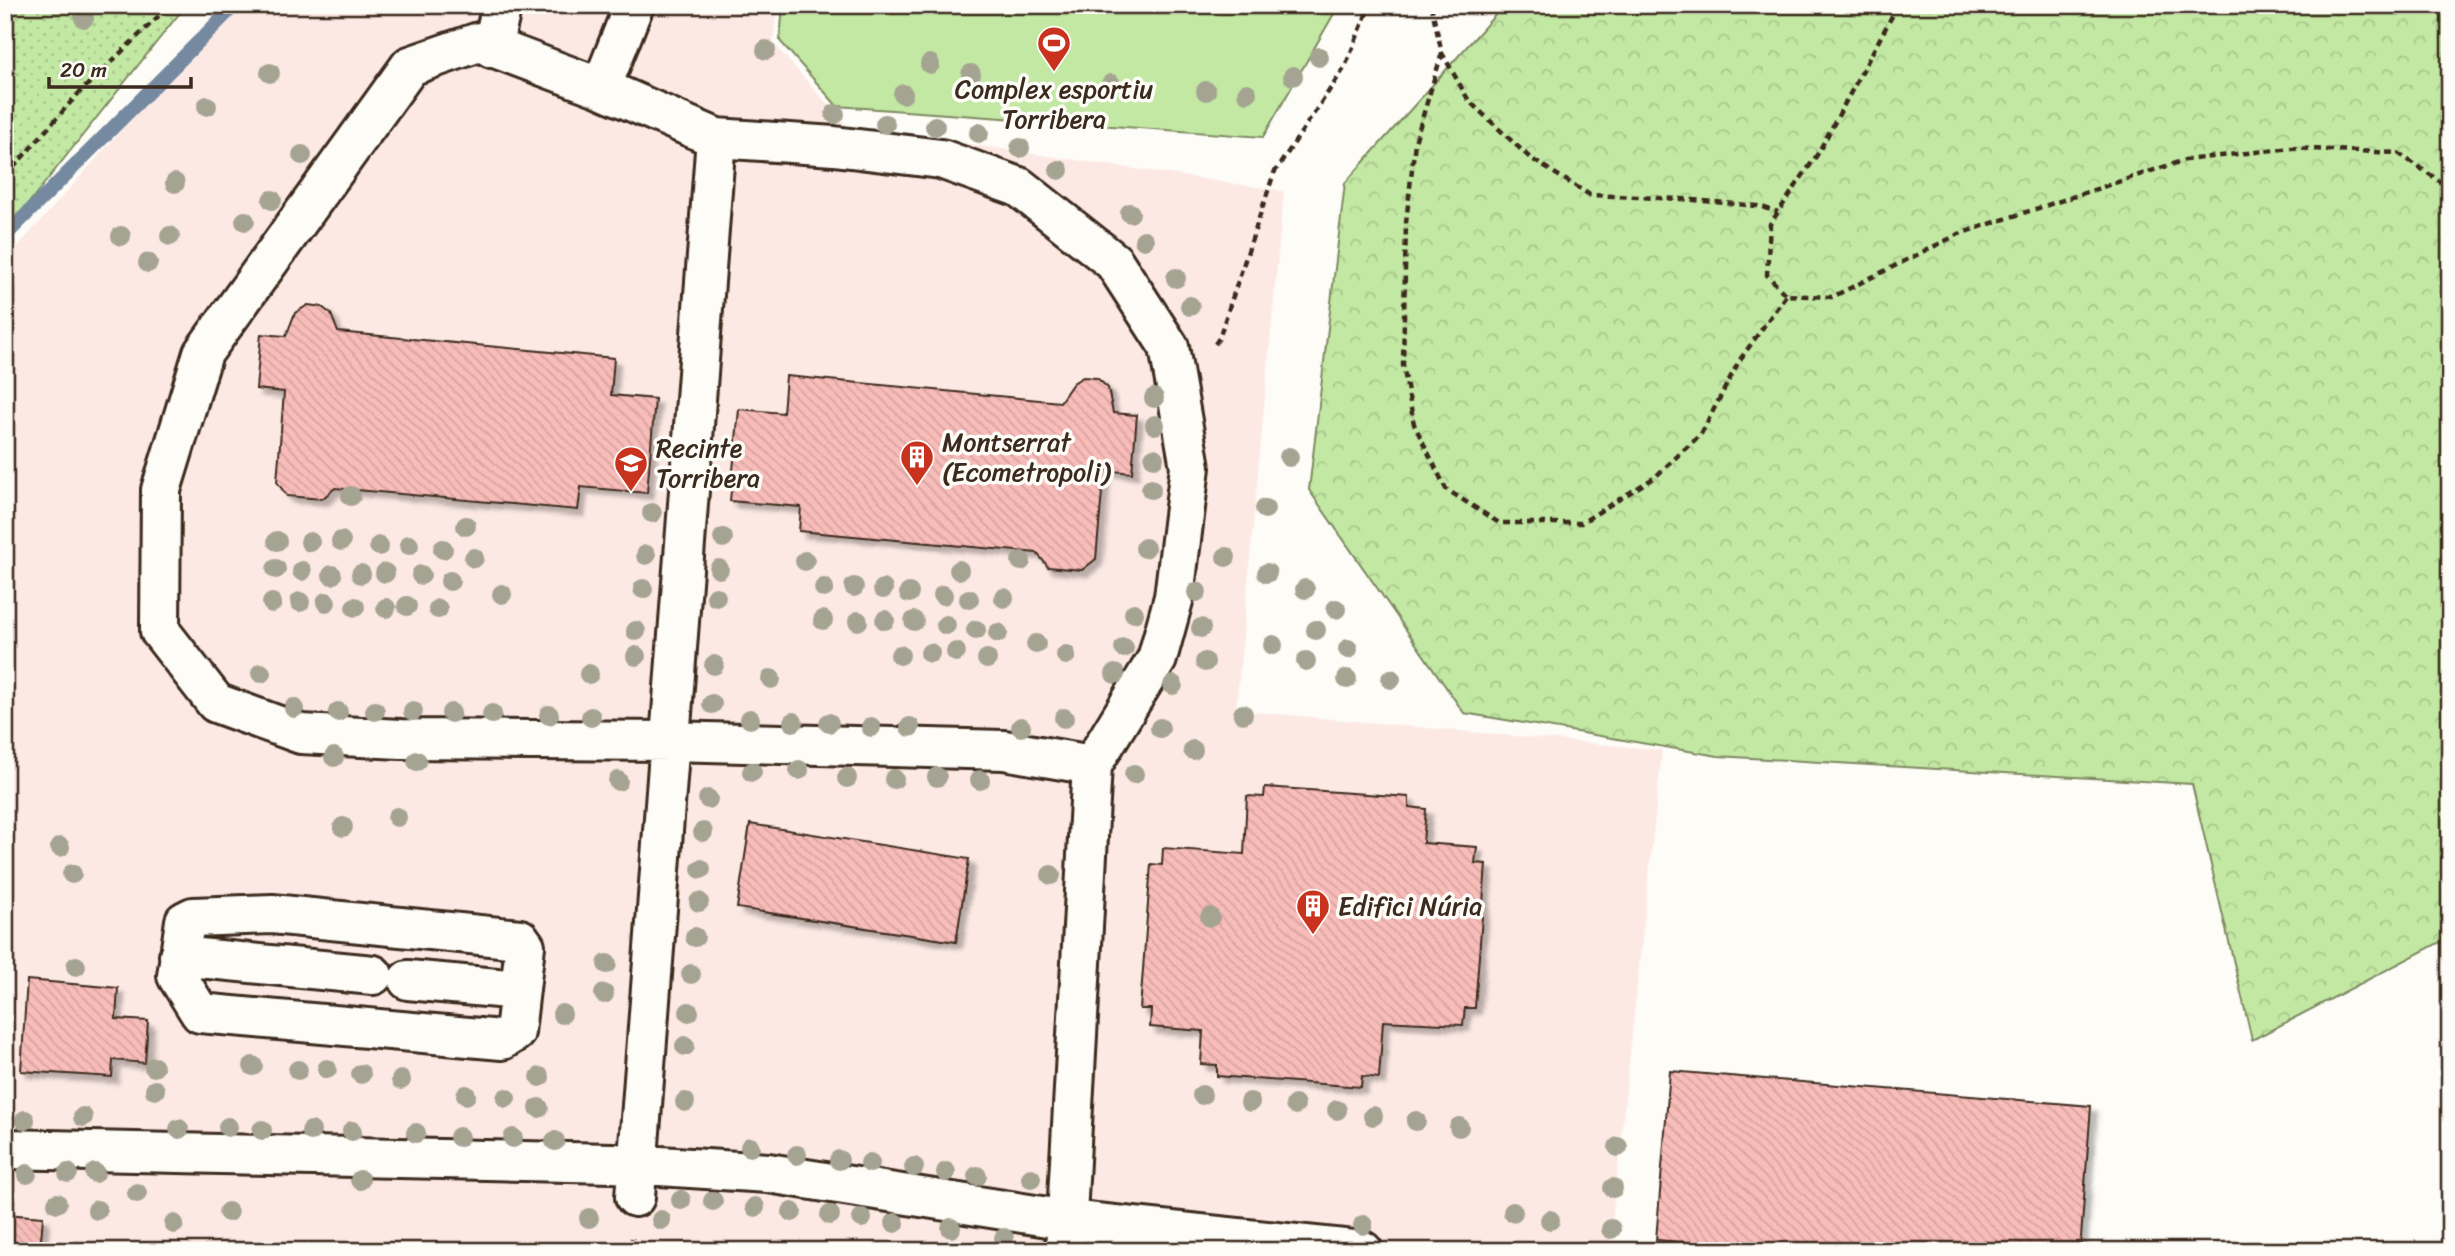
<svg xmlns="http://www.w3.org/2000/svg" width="2455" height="1256" font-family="Sriracha,sans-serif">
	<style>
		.built { fill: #fce9e4 }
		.grass { fill: url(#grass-dots); stroke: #7e8960; stroke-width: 2 }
		.forest { fill: url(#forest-crowns); stroke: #7e8960; stroke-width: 2 }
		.garden { fill: #c2e8a3; stroke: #7e8960; stroke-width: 2 }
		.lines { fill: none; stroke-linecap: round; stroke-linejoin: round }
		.stream { stroke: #7589a0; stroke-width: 14 }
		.building { fill: url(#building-back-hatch); stroke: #3b2a1e; stroke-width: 2; filter: url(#shadow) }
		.minor-casing { stroke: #3b2a1e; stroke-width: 44 }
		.path { stroke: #3b2a1e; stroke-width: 4.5; stroke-dasharray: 7 5; stroke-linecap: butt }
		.minor { stroke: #fdfcf7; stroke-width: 38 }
		.tree { fill: #a5a392 }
		.labels { text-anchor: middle; stroke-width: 7; stroke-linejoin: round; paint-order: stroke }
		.poi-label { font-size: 26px; fill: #3b2a1e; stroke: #fdfcf7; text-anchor: start }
	</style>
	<defs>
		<pattern id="grass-dots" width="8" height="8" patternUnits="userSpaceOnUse" patternTransform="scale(1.75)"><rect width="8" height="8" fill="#c2e8a3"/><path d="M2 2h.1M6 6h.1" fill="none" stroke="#a8c78c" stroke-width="1.8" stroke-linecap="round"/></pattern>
		<pattern id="forest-crowns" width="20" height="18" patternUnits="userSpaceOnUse" patternTransform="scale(1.75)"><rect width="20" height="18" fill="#c2e8a3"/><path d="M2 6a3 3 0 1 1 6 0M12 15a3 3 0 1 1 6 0" fill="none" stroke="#a8c78c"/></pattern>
		<pattern id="building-back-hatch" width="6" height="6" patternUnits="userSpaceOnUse" patternTransform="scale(1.75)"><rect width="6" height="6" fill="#f8bcb9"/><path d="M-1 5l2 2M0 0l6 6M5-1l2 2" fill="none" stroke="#d6a29f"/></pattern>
		<filter id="shadow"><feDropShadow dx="6" dy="6" stdDeviation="2" flood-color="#0004"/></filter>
	</defs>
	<rect width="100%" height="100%" fill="#fdfcf7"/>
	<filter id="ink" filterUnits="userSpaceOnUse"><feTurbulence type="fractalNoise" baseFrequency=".0143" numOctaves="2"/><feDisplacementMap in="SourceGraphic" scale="14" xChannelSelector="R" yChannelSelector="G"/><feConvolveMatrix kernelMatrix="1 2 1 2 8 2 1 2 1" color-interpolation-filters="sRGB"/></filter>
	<g filter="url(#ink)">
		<!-- built -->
		<path class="built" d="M233,5h544l-4,38 74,83 437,65 -48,519 426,40 -53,501h-1604v-990z"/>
		<!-- grass -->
		<path class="grass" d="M5,5h181l-181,228z"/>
		<!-- forest -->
		<path class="forest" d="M1504,5h946v932l-198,103 -60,-256 -474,-28 -254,-43 -155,-223 36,-307z"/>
		<!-- garden -->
		<path class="garden" d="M783,5h556l-76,132 -426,-31 -57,-65z
			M1079,1236l81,8 3,7h-86z"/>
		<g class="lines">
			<!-- stream -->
			<path class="stream" d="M5,236l230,-231"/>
		</g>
		<!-- building -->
		<path class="building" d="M308,305l14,2 9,7 7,18 276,26 -3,37 44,4 -8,94 -66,-6 -3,23 -243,-22 -13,11 -35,-3 -10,-14 7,-90 -28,-3 5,-55 25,2 9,-23z
			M786,376l274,26 13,-19 10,-6 14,1 11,10 5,25 24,2 -5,58 -28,-3 -8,89 -14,11 -34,-3 -11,-14 -238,-22 2,-24 -71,-6 9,-92 44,4z
			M1265,787l144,10v10l17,2 -3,34 54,4 -2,16 11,1 -11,144h-10l-2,17 -80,-4 -4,57 -17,-2 -1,11 -144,-11v-11l-16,-1 2,-33 -53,-4 1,-18h-11l11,-145 11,1 1,-17 81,6 3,-58 17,1z
			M750,824l219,35 -13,83 -219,-34z
			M27,980l91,8 -2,31 32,2 -3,42 -32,-3 -1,17 -91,-6z
			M1670,1071l421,35 -11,145h-289l-135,-11z
			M5,1214l38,3 -3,34h-35z"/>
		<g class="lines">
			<!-- minor casing -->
			<g class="minor-casing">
				<path id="minor" d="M492,48l10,-43
					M601,88l33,-83
					M272,914l248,25 5,7 -10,86 -13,8 -302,-27 -23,-37 8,-55 8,-4z
					M179,956l194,19
					M408,980l112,10
					M5,1149l608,14 155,10 299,47 296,31
					M635,1197l81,-1059
					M1065,1251l27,-486 65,-106 17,-62 16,-130 -21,-120 -55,-85 -95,-75 -78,-28 -107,-13 -118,-8 -115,-50 -122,-46 -69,24 -207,287 -42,137 -1,141 56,72 85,31 100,5 269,2 334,9 88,15"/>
			</g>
			<!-- path -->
			<path class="path" d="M1431,5l11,48 27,48 61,57 60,37 92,4 76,7 20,6
				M1898,5l-81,150 -47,69 -3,51 19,20 46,2 127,-63 226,-74 106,-12 107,5 52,35
				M1442,53l-27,89 -9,81 -3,142 11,59 32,65 53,34h82l74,-46 46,-43 38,-73 47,-66
				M5,177l72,-82 93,-90
				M1215,344l4,-6 55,-165 71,-106 25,-62
				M631,1251l1,-13"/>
			<!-- minor -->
			<use href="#minor" class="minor"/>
		</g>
		<!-- trees -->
		<g class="tree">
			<circle cx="84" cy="18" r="10"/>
			<circle cx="766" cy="50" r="10"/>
			<circle cx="1319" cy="57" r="10"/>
			<circle cx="930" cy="64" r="10"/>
			<circle cx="270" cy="73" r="10"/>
			<circle cx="971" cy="74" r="10"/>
			<circle cx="1293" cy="76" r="10"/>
			<circle cx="1111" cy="84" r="10"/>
			<circle cx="1206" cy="91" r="10"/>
			<circle cx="1247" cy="93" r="10"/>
			<circle cx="903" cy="94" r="10"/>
			<circle cx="207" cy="106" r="10"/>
			<circle cx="835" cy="114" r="10"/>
			<circle cx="885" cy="124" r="10"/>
			<circle cx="935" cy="126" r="10"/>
			<circle cx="979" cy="133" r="10"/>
			<circle cx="1020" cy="148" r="10"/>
			<circle cx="302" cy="155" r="10"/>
			<circle cx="1059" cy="170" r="10"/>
			<circle cx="175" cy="183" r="10"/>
			<circle cx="272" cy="200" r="10"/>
			<circle cx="1130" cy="213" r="10"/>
			<circle cx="245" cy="221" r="10"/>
			<circle cx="121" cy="236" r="10"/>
			<circle cx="170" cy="236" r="10"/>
			<circle cx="1144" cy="240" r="10"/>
			<circle cx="148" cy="263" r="10"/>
			<circle cx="1176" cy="278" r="10"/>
			<circle cx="1190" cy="306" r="10"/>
			<circle cx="1154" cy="398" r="10"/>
			<circle cx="1155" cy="425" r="10"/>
			<circle cx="1289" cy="457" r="10"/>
			<circle cx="1154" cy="458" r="10"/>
			<circle cx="1151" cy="489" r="10"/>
			<circle cx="351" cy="496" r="10"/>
			<circle cx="1265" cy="509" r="10"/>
			<circle cx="652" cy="513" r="10"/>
			<circle cx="466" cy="526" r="10"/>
			<circle cx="723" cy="538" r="10"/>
			<circle cx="277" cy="541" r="10"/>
			<circle cx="341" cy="541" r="10"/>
			<circle cx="310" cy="542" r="10"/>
			<circle cx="409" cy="545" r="10"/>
			<circle cx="379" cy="546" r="10"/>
			<circle cx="1145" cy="548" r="10"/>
			<circle cx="443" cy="549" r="10"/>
			<circle cx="646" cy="555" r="10"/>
			<circle cx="1226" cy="557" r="10"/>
			<circle cx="474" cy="558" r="10"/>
			<circle cx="805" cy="561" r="10"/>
			<circle cx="1021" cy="561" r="10"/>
			<circle cx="276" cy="569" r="10"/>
			<circle cx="719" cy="569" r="10"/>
			<circle cx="959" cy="570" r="10"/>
			<circle cx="302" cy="571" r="10"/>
			<circle cx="385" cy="573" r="10"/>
			<circle cx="1267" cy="573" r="10"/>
			<circle cx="361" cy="574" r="10"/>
			<circle cx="332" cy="575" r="10"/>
			<circle cx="421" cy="575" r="10"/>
			<circle cx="450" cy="581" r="10"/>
			<circle cx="854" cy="587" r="10"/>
			<circle cx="824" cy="588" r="10"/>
			<circle cx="643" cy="589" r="10"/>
			<circle cx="883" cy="589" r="10"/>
			<circle cx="1305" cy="589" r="10"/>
			<circle cx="1197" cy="592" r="10"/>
			<circle cx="909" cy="593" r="10"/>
			<circle cx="502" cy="594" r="10"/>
			<circle cx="943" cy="595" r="10"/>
			<circle cx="716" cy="597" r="10"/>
			<circle cx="1004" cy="598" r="10"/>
			<circle cx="969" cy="599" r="10"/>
			<circle cx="300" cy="602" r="10"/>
			<circle cx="326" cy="602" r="10"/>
			<circle cx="272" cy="603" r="10"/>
			<circle cx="407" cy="606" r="10"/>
			<circle cx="355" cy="607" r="10"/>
			<circle cx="386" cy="608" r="10"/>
			<circle cx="438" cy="609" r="10"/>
			<circle cx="1336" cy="609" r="10"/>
			<circle cx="1134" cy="613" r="10"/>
			<circle cx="823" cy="620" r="10"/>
			<circle cx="885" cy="620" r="10"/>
			<circle cx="858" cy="621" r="10"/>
			<circle cx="914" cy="621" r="10"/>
			<circle cx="946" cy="625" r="10"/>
			<circle cx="1201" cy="628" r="10"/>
			<circle cx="976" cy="630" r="10"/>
			<circle cx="1316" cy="630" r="10"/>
			<circle cx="636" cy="631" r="10"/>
			<circle cx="998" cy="633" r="10"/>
			<circle cx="1036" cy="644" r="10"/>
			<circle cx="1273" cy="645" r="10"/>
			<circle cx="1124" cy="648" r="10"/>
			<circle cx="1348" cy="649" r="10"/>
			<circle cx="956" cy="652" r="10"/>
			<circle cx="930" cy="653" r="10"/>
			<circle cx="900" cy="655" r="10"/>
			<circle cx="1066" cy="655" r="10"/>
			<circle cx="636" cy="656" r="10"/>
			<circle cx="987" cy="659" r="10"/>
			<circle cx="1306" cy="661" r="10"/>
			<circle cx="1205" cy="662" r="10"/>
			<circle cx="714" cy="665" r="10"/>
			<circle cx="261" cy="673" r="10"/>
			<circle cx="589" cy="674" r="10"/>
			<circle cx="1115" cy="674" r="10"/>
			<circle cx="771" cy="679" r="10"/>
			<circle cx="1347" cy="679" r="10"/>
			<circle cx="1391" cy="679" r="10"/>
			<circle cx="1173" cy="685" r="10"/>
			<circle cx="712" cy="704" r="10"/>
			<circle cx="294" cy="708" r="10"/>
			<circle cx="375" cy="711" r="10"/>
			<circle cx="413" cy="711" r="10"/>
			<circle cx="338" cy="712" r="10"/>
			<circle cx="451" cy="713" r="10"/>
			<circle cx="492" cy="714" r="10"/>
			<circle cx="1243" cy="714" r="10"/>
			<circle cx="549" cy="715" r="10"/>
			<circle cx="591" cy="717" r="10"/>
			<circle cx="1064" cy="718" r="10"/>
			<circle cx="750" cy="719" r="10"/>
			<circle cx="793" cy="722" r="10"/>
			<circle cx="829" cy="723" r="10"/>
			<circle cx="871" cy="727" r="10"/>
			<circle cx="910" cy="727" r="10"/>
			<circle cx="1021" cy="727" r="10"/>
			<circle cx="1160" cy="728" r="10"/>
			<circle cx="1193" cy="750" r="10"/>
			<circle cx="334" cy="757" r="10"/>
			<circle cx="417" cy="761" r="10"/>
			<circle cx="799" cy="770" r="10"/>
			<circle cx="752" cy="772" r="10"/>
			<circle cx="1134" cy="774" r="10"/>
			<circle cx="937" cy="777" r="10"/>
			<circle cx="847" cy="778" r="10"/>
			<circle cx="894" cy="779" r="10"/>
			<circle cx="980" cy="780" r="10"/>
			<circle cx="618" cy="781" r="10"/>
			<circle cx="708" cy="799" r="10"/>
			<circle cx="397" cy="817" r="10"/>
			<circle cx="343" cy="827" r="10"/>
			<circle cx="703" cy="832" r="10"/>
			<circle cx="60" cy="847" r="10"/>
			<circle cx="701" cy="869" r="10"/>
			<circle cx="72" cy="874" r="10"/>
			<circle cx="1051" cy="875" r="10"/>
			<circle cx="699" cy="902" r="10"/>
			<circle cx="1210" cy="917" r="10"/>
			<circle cx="695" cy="937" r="10"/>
			<circle cx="607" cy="964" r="10"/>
			<circle cx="76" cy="966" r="10"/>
			<circle cx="691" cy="974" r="10"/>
			<circle cx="604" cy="994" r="10"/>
			<circle cx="689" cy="1012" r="10"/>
			<circle cx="562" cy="1014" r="10"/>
			<circle cx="685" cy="1046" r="10"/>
			<circle cx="253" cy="1066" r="10"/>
			<circle cx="154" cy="1067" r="10"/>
			<circle cx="327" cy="1069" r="10"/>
			<circle cx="298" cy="1070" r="10"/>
			<circle cx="361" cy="1074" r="10"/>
			<circle cx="540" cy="1077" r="10"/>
			<circle cx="401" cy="1080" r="10"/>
			<circle cx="155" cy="1090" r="10"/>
			<circle cx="466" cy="1095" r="10"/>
			<circle cx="1202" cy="1095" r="10"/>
			<circle cx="506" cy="1098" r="10"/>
			<circle cx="685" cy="1102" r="10"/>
			<circle cx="1250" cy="1102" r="10"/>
			<circle cx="1295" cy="1105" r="10"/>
			<circle cx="539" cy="1108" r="10"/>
			<circle cx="1337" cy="1110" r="10"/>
			<circle cx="1373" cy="1116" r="10"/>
			<circle cx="83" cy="1117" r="10"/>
			<circle cx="25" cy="1120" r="10"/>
			<circle cx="1416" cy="1121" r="10"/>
			<circle cx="228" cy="1127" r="10"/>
			<circle cx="1459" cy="1127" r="10"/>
			<circle cx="179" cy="1129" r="10"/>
			<circle cx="262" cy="1130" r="10"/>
			<circle cx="311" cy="1131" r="10"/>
			<circle cx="352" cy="1131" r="10"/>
			<circle cx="416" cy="1133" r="10"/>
			<circle cx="459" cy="1137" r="10"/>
			<circle cx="513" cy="1138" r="10"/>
			<circle cx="555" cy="1141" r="10"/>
			<circle cx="750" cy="1147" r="10"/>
			<circle cx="1618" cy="1147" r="10"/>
			<circle cx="797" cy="1155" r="10"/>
			<circle cx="839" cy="1160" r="10"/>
			<circle cx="870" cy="1163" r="10"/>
			<circle cx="914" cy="1167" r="10"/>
			<circle cx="946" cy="1172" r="10"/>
			<circle cx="68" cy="1173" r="10"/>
			<circle cx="95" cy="1173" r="10"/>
			<circle cx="27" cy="1174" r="10"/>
			<circle cx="977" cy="1176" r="10"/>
			<circle cx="1031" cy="1178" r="10"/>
			<circle cx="360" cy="1180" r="10"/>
			<circle cx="1613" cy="1188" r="10"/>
			<circle cx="137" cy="1193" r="10"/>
			<circle cx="681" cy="1200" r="10"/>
			<circle cx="713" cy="1201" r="10"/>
			<circle cx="57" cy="1203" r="10"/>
			<circle cx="755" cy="1207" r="10"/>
			<circle cx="97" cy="1210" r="10"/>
			<circle cx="228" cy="1212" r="10"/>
			<circle cx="792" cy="1212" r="10"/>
			<circle cx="1513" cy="1212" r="10"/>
			<circle cx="830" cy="1215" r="10"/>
			<circle cx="589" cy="1218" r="10"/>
			<circle cx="862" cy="1218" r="10"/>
			<circle cx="661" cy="1220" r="10"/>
			<circle cx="1550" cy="1220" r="10"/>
			<circle cx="895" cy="1223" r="10"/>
			<circle cx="174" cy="1224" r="10"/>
			<circle cx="1363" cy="1225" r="10"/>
			<circle cx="951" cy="1228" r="10"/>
			<circle cx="1611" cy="1229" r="10"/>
			<circle cx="1004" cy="1238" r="10"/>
		</g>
	</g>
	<!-- icons -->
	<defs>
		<g id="stadium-pin" transform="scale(1.75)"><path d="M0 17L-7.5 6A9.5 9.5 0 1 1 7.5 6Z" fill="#c8321e" stroke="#fdfcf7"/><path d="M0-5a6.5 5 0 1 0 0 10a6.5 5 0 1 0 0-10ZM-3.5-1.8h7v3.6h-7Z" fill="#fff"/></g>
		<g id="building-pin" transform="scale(1.75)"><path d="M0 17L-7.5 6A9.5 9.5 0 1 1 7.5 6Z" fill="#c8321e" stroke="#fdfcf7"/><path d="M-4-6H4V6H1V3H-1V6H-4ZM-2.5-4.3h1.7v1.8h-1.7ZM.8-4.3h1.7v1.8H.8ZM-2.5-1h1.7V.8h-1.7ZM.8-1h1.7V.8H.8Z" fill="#fff"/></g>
		<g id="university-pin" transform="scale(1.75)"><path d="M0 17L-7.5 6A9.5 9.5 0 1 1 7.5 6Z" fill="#c8321e" stroke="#fdfcf7"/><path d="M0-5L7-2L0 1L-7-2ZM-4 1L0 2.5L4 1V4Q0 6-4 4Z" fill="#fff"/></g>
	</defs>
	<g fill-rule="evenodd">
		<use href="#stadium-pin" x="1054" y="43"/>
		<use href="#building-pin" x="917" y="457"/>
		<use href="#university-pin" x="631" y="463"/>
		<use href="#building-pin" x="1313" y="906"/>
	</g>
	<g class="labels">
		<!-- poi labels -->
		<g class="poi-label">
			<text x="1054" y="98" text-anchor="middle">Complex esportiu<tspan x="1054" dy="30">Torribera</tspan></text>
			<text x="942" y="451">Montserrat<tspan x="942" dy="30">(Ecometropoli)</tspan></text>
			<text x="656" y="457">Recinte<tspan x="656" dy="30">Torribera</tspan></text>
			<text x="1338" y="915">Edifici Núria</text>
		</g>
	</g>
	<!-- margin -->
	<rect width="2455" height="1256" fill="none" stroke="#fdfcf7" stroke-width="28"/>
	<rect x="14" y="14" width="2427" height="1228" fill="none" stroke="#3b2a1e" stroke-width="2.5" filter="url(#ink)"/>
	<!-- scale -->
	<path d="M49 77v10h142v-10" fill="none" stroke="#3b2a1e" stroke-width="3.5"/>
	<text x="60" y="77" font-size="21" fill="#3b2a1e" stroke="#fdfcf7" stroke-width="5" paint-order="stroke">20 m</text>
</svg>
